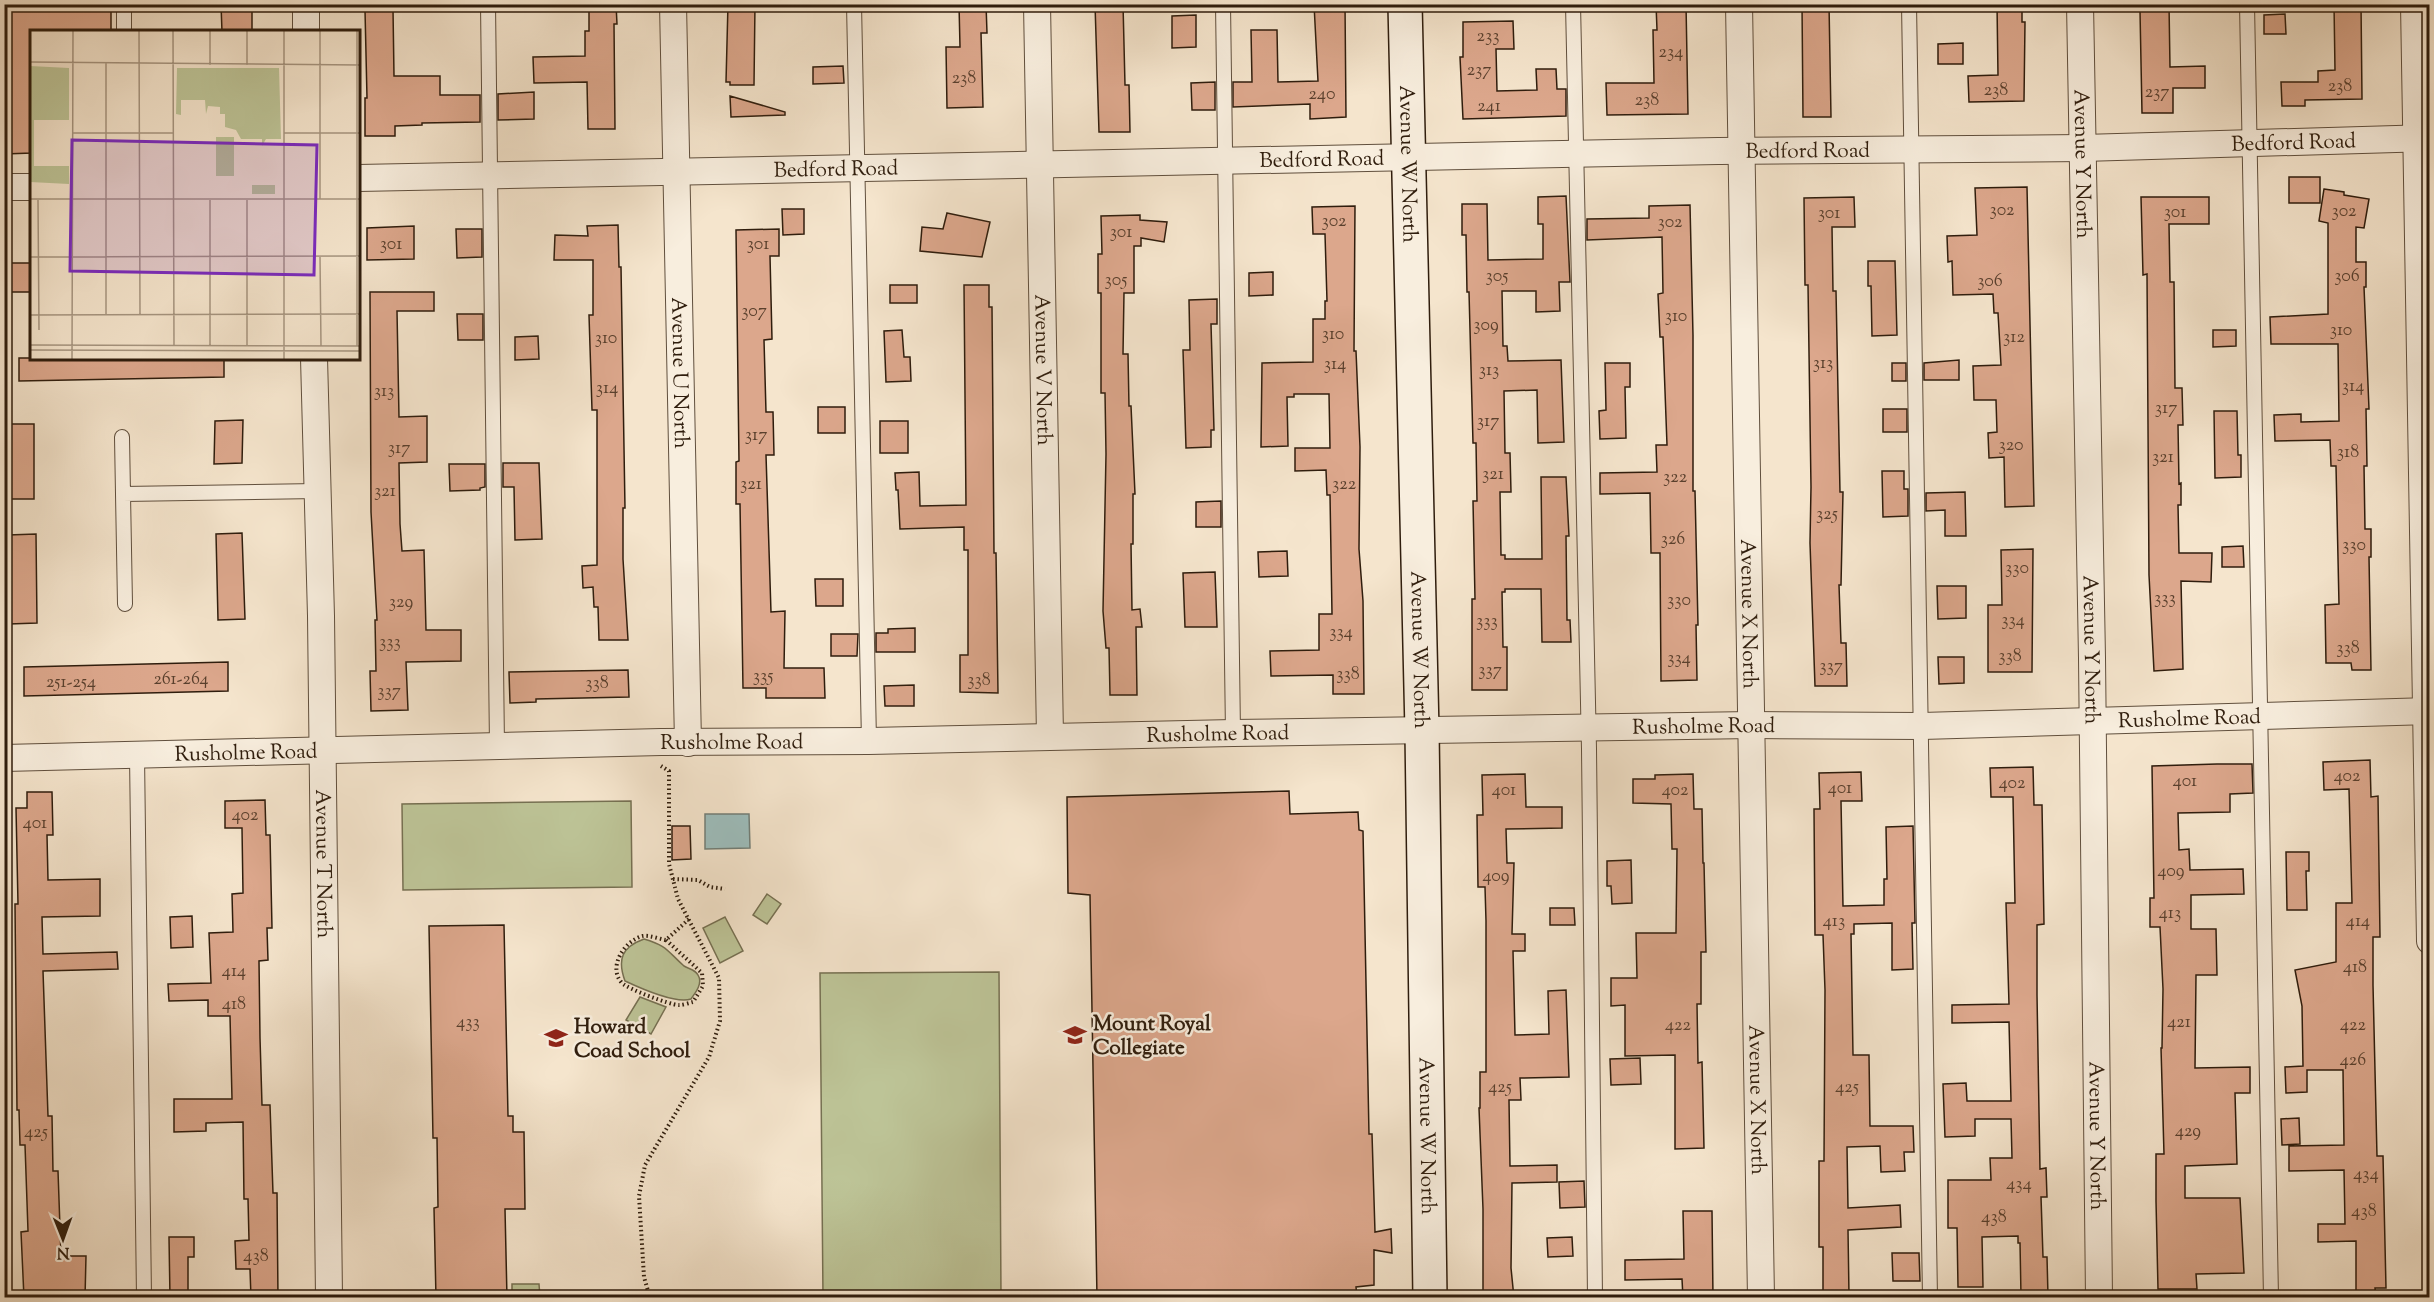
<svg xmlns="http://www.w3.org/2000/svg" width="2434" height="1302" font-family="'Sorts Mill Goudy',serif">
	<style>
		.green { fill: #bdc497; stroke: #767052; stroke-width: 1.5 }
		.water { fill: #9dbebd; stroke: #717e77; stroke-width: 1.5 }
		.building { fill: #dca78c; stroke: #2f1d0d; stroke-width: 1.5 }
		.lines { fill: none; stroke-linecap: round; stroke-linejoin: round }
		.lane-casing { stroke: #604f3d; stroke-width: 16 }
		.street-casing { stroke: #604f3d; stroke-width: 28 }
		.secondary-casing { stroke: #2f1d0d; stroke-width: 36 }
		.path { stroke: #2f1d0d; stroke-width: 4; stroke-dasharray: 1.5 3; stroke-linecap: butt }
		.lane { stroke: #f8eede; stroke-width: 14 }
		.street { stroke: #f8eede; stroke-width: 26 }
		.secondary { stroke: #f8eede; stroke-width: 33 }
		.labels { text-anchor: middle; stroke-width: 5; stroke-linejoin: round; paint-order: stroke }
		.number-label { font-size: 18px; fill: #5a402d }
		.street-label { font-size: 21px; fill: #2f1d0d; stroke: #f8eede }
		.poi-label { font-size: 21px; font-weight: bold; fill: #2f1d0d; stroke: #f8eede; text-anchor: start }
		.inset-road { fill: none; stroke: #a69580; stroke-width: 1.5 }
		.view { fill: #7b2cbf; fill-opacity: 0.15; stroke: #7b2cbf; stroke-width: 3 }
		.inset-edge { fill: none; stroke: #2f1d0d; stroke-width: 3 }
	</style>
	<rect width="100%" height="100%" fill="#f5e5cd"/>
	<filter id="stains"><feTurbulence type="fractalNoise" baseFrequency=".00333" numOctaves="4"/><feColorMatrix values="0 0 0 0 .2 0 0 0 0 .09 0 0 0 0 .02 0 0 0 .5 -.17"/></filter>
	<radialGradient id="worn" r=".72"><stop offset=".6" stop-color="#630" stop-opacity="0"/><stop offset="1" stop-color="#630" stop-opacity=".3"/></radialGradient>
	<!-- green -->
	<path class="green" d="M631,801l1,86 -229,3 -1,-86z
		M767,894l14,10 -14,20 -14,-9z
		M725,917l18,34 -23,12 -17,-35z
		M644,939c24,7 23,12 40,27 5,3 13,4 15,11 3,8 -4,16 -8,22 -15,5 -51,-11 -66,-18 -8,-22 -3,-34 19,-42z
		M999,972l2,325h-178l-3,-324z
		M640,997l26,10 -15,27 -25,-14z
		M512,1284h27l1,13h-28z"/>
	<!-- water -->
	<path class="water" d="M705,814h44l1,34 -45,1z"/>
	<!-- building -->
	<path class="building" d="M4,4h107v28h-79v121l-28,1z
		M221,4h31v28h-30z
		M589,4h27l1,20h-3l1,105h-27l-1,-47 -53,1 -1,-26 52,-1v-25h4z
		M728,4h27l-1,81h-24v-3h-4z
		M959,4h27l1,29h-6l2,74 -36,1 -1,-61h14z
		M1095,4h28l2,81h4l1,47h-31z
		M1314,4h31l1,113 -36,2v-15l-77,3v-25h19l-1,-52h26l1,52 40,-1z
		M1656,4h30l2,110 -81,1 -1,-32h48l-1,-53h4z
		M1802,4h27l2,113h-28z
		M1997,4h25v18h3l-1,79 -55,1 -1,-26 30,-1z
		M2144,4h25l1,63 35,-1v22h-32v25h-31l-2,-102h4z
		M2334,4h27l1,95 -57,1v6h-23l-1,-24h37v-11l17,-1z
		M393,9l1,67h46v19h40v27l-58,1v2l-27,1v10h-30v-38h2l-2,-88z
		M2285,14l1,20h-22v-19z
		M1196,15v32l-24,1v-32z
		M1513,21l1,28h-18l1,42 40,-1 -1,-21h20l1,20h9v27l-103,3 -3,-62h3v-35z
		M1963,43v21h-25v-20z
		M843,66l1,17 -31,1v-17z
		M1215,82v28h-23l-1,-27z
		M534,92v27l-36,1v-26z
		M730,96l55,16v3l-54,2z
		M2289,177h31v26h-31z
		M2027,187l7,319 -29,1 -1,-50 -15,1 -1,-25 9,-1 -1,-32h-22l-1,-34 28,-1 -3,-52h-4l-1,-19 -40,1 -1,-34 -4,1 -1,-26 30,-1 -2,-47z
		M2324,189l20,3v3l25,4 -5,29 -8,-1v35h10v25h-2l5,122h-3l1,57h-3l1,63h6v28h-2l2,113h-19l-1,-7h-25l-1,-58 14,-1 -3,-138h-5l-1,-26 -55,1 -1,-26 27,-1v8l38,-1 -1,-77h-67l-1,-27 58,-3v-91l-9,-2z
		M1566,196l4,86h-11l1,29 -24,1v-21h-34l1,55h4l1,15 53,-1 3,82 -26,1 -1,-53 -33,1 1,62h5l1,39h-11l1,63h4v4h37l-1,-82h25l3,59h-3l1,84h3l1,22h-29l-1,-53h-36v3h-3l1,55h4v43h-35v-91h3l-2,-98h4l-1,-58h-3l-4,-151h-2l-1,-57h-4v-31h25l1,56 55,-1v-35h-5v-27z
		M1854,197l1,30h-23l1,64h3l4,201h3l-2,93h-2l2,58h5l1,43h-32l-5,-143 1,-56 -3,-202h-3l-1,-87z
		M2141,197h68v27h-40l1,58h4l1,106h7l1,37h-5l1,59 2,-1v22h-3l1,48h33l-1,29 -30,-1 2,88 -29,2 -5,-96 -2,-301 -4,1z
		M1690,205l3,130v156h2l3,134h-2l1,55 -36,1 -1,-128h-9l-1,-60 -50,1v-21l57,-1 -1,-27h11l-4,-108h-3l-2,-43 5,-1 -1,-56 -75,3v-21l62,-1v-12z
		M1355,206l-1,145h2l4,96 -1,102 4,52 1,93h-31v-19l-62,1 -1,-25 49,-1v-36h13l-2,-119h-3l-1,-25 -31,1v-23h35l-1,-54h-35v3h-7l1,49 -27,1 1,-84 51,-1v-43h12v-18h2l-2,-67h-12l-1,-27z
		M782,209h22v25l-21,1z
		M947,213l43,9 -8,35 -62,-6 2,-24 21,2z
		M1140,215v5l27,2 -3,20 -23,-4v8h-7v47h-10l-1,61h5l1,52h2l4,88h-2v50h-2l1,66 8,-1 2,18h-6l1,68h-27l-1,-47h-3l-3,-37 3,-157 -1,-61h-4v-100h-3v-39h4l-1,-38z
		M618,225l1,42h2l4,241h-2v51l5,81h-29l-1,-33h-4l-1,-20 -10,1 -1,-22 15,-1v-155h-5l-3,-95h4v-55h-39l1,-25 33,1 -1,-10z
		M414,226v33l-47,1v-32z
		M456,229h26v28l-25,1z
		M779,229v27h-9l2,83 -8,1 2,72h7l1,43h-8l5,157 14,-1 -1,57h40l1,30h-59v-10h-23l-3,-184h-4v-42l3,-1 -3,-231z
		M1868,261h27l2,74 -25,1 -1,-50h-3z
		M4,263h28v29h-28z
		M1273,272v23l-24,1v-23z
		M890,285h27v18h-27z
		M964,285h25v22h3l2,246h2l2,140 -38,-1v-37h8v-105h-4v-23l-64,2 -2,-39h-2l-1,-17 24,-1 1,34 46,-1z
		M370,292h64v19h-37l2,106 28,-1v46l-28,1 1,61 2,27 22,-1 2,80h35v31l-55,1 2,48 -37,1 -1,-40h6l-1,-51h2l-6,-108z
		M1217,299v25h-6l3,106h-3v17l-25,1 -3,-98h7l-1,-50z
		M457,314h26v26h-25z
		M902,330l2,27h6l1,24 -25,1 -2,-51z
		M2213,330h23v16l-23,1z
		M538,336l1,23 -24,1v-23z
		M19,358h205v19l-205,4z
		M1959,360v20h-35v-17z
		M1605,363h25v24h-5l1,51 -26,1 -1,-28 7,-1z
		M1892,363h14v18h-14z
		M818,407h27v26h-27z
		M1883,409h24v23h-24z
		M2214,411h23l1,44h3v22l-26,1z
		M243,420l-1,43 -28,1 1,-43z
		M880,421h28v32h-28z
		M7,424h27v75h-27z
		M503,463h36l3,76 -27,1 -1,-53h-11z
		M449,464h36v23l-5,1v2l-30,1z
		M1882,471h22v18h4v27l-25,1z
		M1965,492l1,44h-21v-26l-19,1v-18z
		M1221,501v26h-25v-25z
		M242,533l3,86 -27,1 -2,-86z
		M36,534l1,89 -28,1 -1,-89z
		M2243,546l1,21h-22v-20z
		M2033,549l-1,123h-44v-67h14l-1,-55z
		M1287,551l1,25 -29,1 -1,-25z
		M1215,572l2,55h-32l-2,-54z
		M815,579h28v27h-27z
		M1937,586h29v32l-28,1z
		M915,628v24h-39v-19h12v-4z
		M831,634h27l-1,22h-26z
		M1938,657h26v26l-25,1z
		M228,662v29l-204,5v-29z
		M628,670l1,27 -93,2v3l-26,1 -1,-31z
		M914,685v21h-29l-1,-20z
		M2370,760l1,37 7,-1 2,141h-7v48l4,171h6l3,132h-11l1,10h-20v-57l-38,1v-18h27l-1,-54 -55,1v-25l55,-1 -1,-75h-36v22l-21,1 -1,-26 18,-1 -1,-60 -7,-36 41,-8v-59h16l-3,-114 -25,1 -1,-28z
		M2217,764h35l1,29 -23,1v18l-52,1 1,37 10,-1 1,21 53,-1 1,25 -53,1v34h25l1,46h-21l-1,93 55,-1v26h-15l2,71 -52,2v32h55l4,75 -48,1 1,15h-39l-2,-88v-47h8l-3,-106h1l1,-59 -3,-62h-10v-29h4l-2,-132z
		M2033,767l1,38h8l2,119 -7,1v70l3,174 6,-1 1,29h-6l2,60h4l1,39h-27l-1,-53h-2v-7l-36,1 1,50h-25l-1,-59h-9v-48h43l-1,-22h22l-1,-39h-36v17l-30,1 -2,-53 23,-1 1,18h44l-2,-79 -57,1v-18l57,-1 -3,-101h9l-2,-106h-22l-1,-29z
		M1861,772l1,29h-21l2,105 41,-1v-26h3l-1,-52 27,-1 2,97h-3l1,46 -21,1v-47l-38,1v10h-3l2,121h16l1,71h43l1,26h-10l1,19 -24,1 -1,-26 -33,1 1,61 52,-3 1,22 -53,3 1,65 -26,1v-49h-4v-86h5l1,-171 -2,-55h-8l-1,-126h6l-1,-36z
		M1525,774l1,33h36v21l-56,1 1,34h7l-2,71h13v17h-12l2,84 34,-1 -1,-43 18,-1 3,87 -49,1 1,22h-12l1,66 47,-1v17l-45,1 -1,85 3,30h-31v-89l-4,-101h1v-36h6v-151l-1,-34h-7l-1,-72h6l-1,-40z
		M1693,774l1,35h8l1,54h1l2,89h-5v52h-4l1,59 4,-1 2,86 -29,1v-94l-50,1v-51l-14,1v-28h26l-1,-45h40l1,-84h-5l-1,-45 -38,-1v-24h22v-4z
		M1289,791l1,23 68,-2 1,18 4,1 6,303h3l3,98 16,-3 1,24 -18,-3v35l-18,2 1,11h-260l-7,-403 -22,-2 -1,-96z
		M27,792h25l1,43h-6l1,45 52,-1v37l-58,1 1,37 74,-2 1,17 -75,2 5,145h4l1,55h5l3,85h25l-1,42h-61l-3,-66 7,-1 -3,-86h-5l-1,-35h-2l-2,-206h3l-2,-96h11z
		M265,800l1,35h4l2,93h-5l1,32 -9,1 1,77 2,67h8l3,88h4l1,105h-27l-1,-29h-14l-1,-28 14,-1 -1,-41h-4l-1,-77 -37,1v8l-32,1v-33h58l-2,-83h-22v-16l-39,1 -1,-17 43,-1 -2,-50 24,-1 -1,-38 11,-1 -1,-65h-17v-27z
		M672,826h18l1,33 -19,1z
		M2286,852h23v19h-3l1,39h-20z
		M1631,860l1,43 -20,1 -1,-18h-4v-25z
		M1550,908h24l1,17h-25z
		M192,916l1,31 -22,1 -1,-31z
		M504,925l4,191h5v16h11l1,77h-20l2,89h-71l-2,-90 4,-1 -1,-69h-4l-4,-212z
		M1640,1058l1,26 -30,1 -1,-26z
		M2299,1118l1,26 -18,1 -1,-26z
		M1584,1181l1,26 -25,1 -1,-26z
		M1683,1211h29l1,87h-30l-1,-19 -57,1v-20l59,-1z
		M169,1237h25v20h-6v41h-18z
		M1572,1237l1,19 -25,1 -1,-19z
		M1892,1253h27l1,28h-27z"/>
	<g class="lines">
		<!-- lane casing -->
		<g class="lane-casing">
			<path id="lane" d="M124,4v28
				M488,4l9,742
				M854,4l15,737
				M1223,4l10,729
				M1573,4l16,745 6,549
				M1909,4l21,1294
				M2247,4l24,1294
				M122,437l1,57 194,-3
				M123,494l2,110
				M137,755l7,543"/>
		</g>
		<!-- street casing -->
		<g class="street-casing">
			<g id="street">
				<path d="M306,4v28"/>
				<path id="s1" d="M673,4l15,739"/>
				<path id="s2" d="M1037,4l13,732"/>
				<path id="s3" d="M1739,4l22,1294"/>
				<path id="s4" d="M2080,4l12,654 7,640"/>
				<path d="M2414,4l16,937"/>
				<path id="s5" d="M358,178l1360,-27 365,-3 347,-10"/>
				<path d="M4,187h28"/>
				<path id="s6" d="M314,358l7,258 8,682"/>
				<path id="s7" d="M4,758l657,-16 208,-1 364,-8 519,-8 170,1 508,-15"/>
			</g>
		</g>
		<!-- secondary casing -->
		<g class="secondary-casing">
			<g id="secondary">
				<path id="s8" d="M1405,4l17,727 8,567"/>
			</g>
		</g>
		<!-- path -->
		<path class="path" d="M673,879l25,1 12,7 15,2
			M666,940l36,33 1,13 -10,16c-4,1 -10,3 -14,3 -9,0 -51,-16 -57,-22 -15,-16 3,-43 21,-47 7,-1 16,3 23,4l23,-21
			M650,1298l-6,-21 -5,-81 6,-31 64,-108 11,-36 -1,-43 -41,-79 -9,-35v-93l-8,-5"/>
		<!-- lane -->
		<use href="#lane" class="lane"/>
		<!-- street -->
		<use href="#street" class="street"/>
		<!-- secondary -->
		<use href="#secondary" class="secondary"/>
	</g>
	<!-- icons -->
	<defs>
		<g id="school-bare" transform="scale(1.8)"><path d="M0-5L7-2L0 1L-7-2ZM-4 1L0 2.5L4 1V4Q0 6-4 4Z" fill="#8f2418" stroke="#f8eede" stroke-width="2.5" paint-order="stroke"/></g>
	</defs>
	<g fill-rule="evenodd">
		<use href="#school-bare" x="1075" y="1035"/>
		<use href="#school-bare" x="556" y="1038"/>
	</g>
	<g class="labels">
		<!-- number labels -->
		<g class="number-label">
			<text x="1488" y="41">233</text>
			<text x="1671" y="57">234</text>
			<text x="1479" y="75">237</text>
			<text x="964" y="83">238</text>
			<text x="2340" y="91">238</text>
			<text x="1996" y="95">238</text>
			<text x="2157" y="97">237</text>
			<text x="1322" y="99">240</text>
			<text x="1647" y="105">238</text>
			<text x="1489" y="111">241</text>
			<text x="2002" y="215">302</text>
			<text x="2344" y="216">302</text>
			<text x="2175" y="217">301</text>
			<text x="1829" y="218">301</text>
			<text x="1334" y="226">302</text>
			<text x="1670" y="227">302</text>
			<text x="1121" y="237">301</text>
			<text x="391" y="249">301</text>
			<text x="758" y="249">301</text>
			<text x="1497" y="281">305</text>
			<text x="2347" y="281">306</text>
			<text x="1116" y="285">305</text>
			<text x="1990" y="286">306</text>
			<text x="754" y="316">307</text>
			<text x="1676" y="321">310</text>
			<text x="1486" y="330">309</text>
			<text x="2341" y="335">310</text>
			<text x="1333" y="339">310</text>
			<text x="2014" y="342">312</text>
			<text x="606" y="343">310</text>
			<text x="1823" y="368">313</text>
			<text x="1335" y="369">314</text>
			<text x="1489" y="375">313</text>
			<text x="2353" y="391">314</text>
			<text x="607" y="393">314</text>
			<text x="384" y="396">313</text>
			<text x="2166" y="413">317</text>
			<text x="1488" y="426">317</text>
			<text x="756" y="440">317</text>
			<text x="2011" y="450">320</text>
			<text x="399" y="453">317</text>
			<text x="2348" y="457">318</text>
			<text x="2163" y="462">321</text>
			<text x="1493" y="479">321</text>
			<text x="1675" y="482">322</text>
			<text x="751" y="489">321</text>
			<text x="1344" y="489">322</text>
			<text x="385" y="496">321</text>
			<text x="1827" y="519">325</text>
			<text x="1673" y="544">326</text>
			<text x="2354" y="550">330</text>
			<text x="2017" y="573">330</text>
			<text x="2165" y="603">333</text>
			<text x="1679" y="605">330</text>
			<text x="401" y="607">329</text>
			<text x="2013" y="625">334</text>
			<text x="1487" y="626">333</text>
			<text x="1341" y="637">334</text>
			<text x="390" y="647">333</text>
			<text x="2348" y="653">338</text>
			<text x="2010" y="661">338</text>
			<text x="1679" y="663">334</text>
			<text x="1831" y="671">337</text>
			<text x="1490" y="675">337</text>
			<text x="1348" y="679">338</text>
			<text x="763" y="681">335</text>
			<text x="181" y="684">261-264</text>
			<text x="979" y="685">338</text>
			<text x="71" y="687">251-254</text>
			<text x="597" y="688">338</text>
			<text x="389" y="696">337</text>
			<text x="2347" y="781">402</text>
			<text x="2185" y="786">401</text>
			<text x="2012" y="788">402</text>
			<text x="1840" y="793">401</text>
			<text x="1504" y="795">401</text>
			<text x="1675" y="795">402</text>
			<text x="245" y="820">402</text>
			<text x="35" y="828">401</text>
			<text x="2171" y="876">409</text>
			<text x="1496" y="881">409</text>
			<text x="2170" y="918">413</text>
			<text x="1834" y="926">413</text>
			<text x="2358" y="926">414</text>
			<text x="2355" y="972">418</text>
			<text x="234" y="976">414</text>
			<text x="234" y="1009">418</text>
			<text x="468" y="1027">433</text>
			<text x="2179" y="1027">421</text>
			<text x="1678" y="1030">422</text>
			<text x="2353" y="1030">422</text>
			<text x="2353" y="1065">426</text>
			<text x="1500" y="1092">425</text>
			<text x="1847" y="1092">425</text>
			<text x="2188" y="1136">429</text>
			<text x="36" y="1137">425</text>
			<text x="2366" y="1179">434</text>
			<text x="2019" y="1189">434</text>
			<text x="2364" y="1216">438</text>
			<text x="1994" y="1222">438</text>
			<text x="256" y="1261">438</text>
		</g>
		<!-- street labels -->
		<g class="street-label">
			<text dy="7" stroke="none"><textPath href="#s5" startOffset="1936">Bedford Road</textPath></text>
			<text dy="7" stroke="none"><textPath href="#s5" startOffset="1450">Bedford Road</textPath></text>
			<text dy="7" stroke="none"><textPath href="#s5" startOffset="964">Bedford Road</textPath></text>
			<text dy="7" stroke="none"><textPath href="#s8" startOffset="160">Avenue W North</textPath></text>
			<text dy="7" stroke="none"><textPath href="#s4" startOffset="160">Avenue Y North</textPath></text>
			<text dy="7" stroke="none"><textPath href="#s5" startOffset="478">Bedford Road</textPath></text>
			<text dy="7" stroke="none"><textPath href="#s2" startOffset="366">Avenue V North</textPath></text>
			<text dy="7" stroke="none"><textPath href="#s1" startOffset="369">Avenue U North</textPath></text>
			<text dy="7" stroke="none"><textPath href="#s3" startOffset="610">Avenue X North</textPath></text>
			<text dy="7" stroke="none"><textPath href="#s8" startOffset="646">Avenue W North</textPath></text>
			<text dy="7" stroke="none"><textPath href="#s4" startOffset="646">Avenue Y North</textPath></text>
			<text dy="7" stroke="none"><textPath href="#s7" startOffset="2186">Rusholme Road</textPath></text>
			<text dy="7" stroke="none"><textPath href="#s7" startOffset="1700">Rusholme Road</textPath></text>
			<text dy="7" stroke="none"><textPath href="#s7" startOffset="1214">Rusholme Road</textPath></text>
			<text dy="7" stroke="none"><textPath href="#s7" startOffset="728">Rusholme Road</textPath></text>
			<text dy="7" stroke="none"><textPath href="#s7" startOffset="242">Rusholme Road</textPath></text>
			<text dy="7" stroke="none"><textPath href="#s6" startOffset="506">Avenue T North</textPath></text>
			<text dy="7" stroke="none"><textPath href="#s3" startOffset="1096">Avenue X North</textPath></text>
			<text dy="7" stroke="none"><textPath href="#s8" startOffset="1132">Avenue W North</textPath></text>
			<text dy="7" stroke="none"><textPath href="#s4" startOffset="1132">Avenue Y North</textPath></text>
		</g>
		<!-- poi labels -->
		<g class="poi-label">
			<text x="1093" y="1030">Mount Royal<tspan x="1093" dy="24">Collegiate</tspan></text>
			<text x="574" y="1033">Howard<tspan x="574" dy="24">Coad School</tspan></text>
		</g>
	</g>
	<!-- overview -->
	<g transform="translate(30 30)">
		<rect width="330" height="330" fill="#f5e5cd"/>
		<path d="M0,36l39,2v52h-35v46h35v18l-39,-2zM249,38l2,71h-15l-4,7v-7h-21l-5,-9 -11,-3v-13h-5v-7l-12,-1 -2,8 -1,-14h-24v15l-5,-1 1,-46zM186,107h18v39h-18zM222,155h23v9h-23z" fill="#bdc497"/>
		<path class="inset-road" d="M109,0l1,284M143,0l1,316M180,0v35M217,0v35M254,0v330M290,0v169M327,0v316M0,32l330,3M76,33v251M42,103h101M254,103h76M0,169h330M8,170l1,130M217,170v146M0,227l330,-1M290,227l1,89M0,285l330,-1M0,315l330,1M180,316v-146M0,320l330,1M42,330l1,-330"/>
		<path class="view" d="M42,110l245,5 -3,130 -244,-4z"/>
		<rect width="330" height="330" class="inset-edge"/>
	</g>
	<!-- margin -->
	<rect width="2434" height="1302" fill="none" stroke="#f5e5cd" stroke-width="24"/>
	<rect x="6" y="6" width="2422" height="1290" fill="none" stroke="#2f1d0d" stroke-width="3"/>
	<rect x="12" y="12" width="2410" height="1278" fill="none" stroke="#2f1d0d" stroke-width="1.5"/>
	<!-- north arrow -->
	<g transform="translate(63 1239) rotate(179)" stroke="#f8eede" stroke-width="4.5" paint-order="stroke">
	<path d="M0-4.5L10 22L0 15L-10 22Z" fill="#2f1d0d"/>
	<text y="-9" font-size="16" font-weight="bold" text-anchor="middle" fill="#2f1d0d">N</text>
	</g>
	<rect width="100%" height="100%" filter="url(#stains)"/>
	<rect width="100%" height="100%" fill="url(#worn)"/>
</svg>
